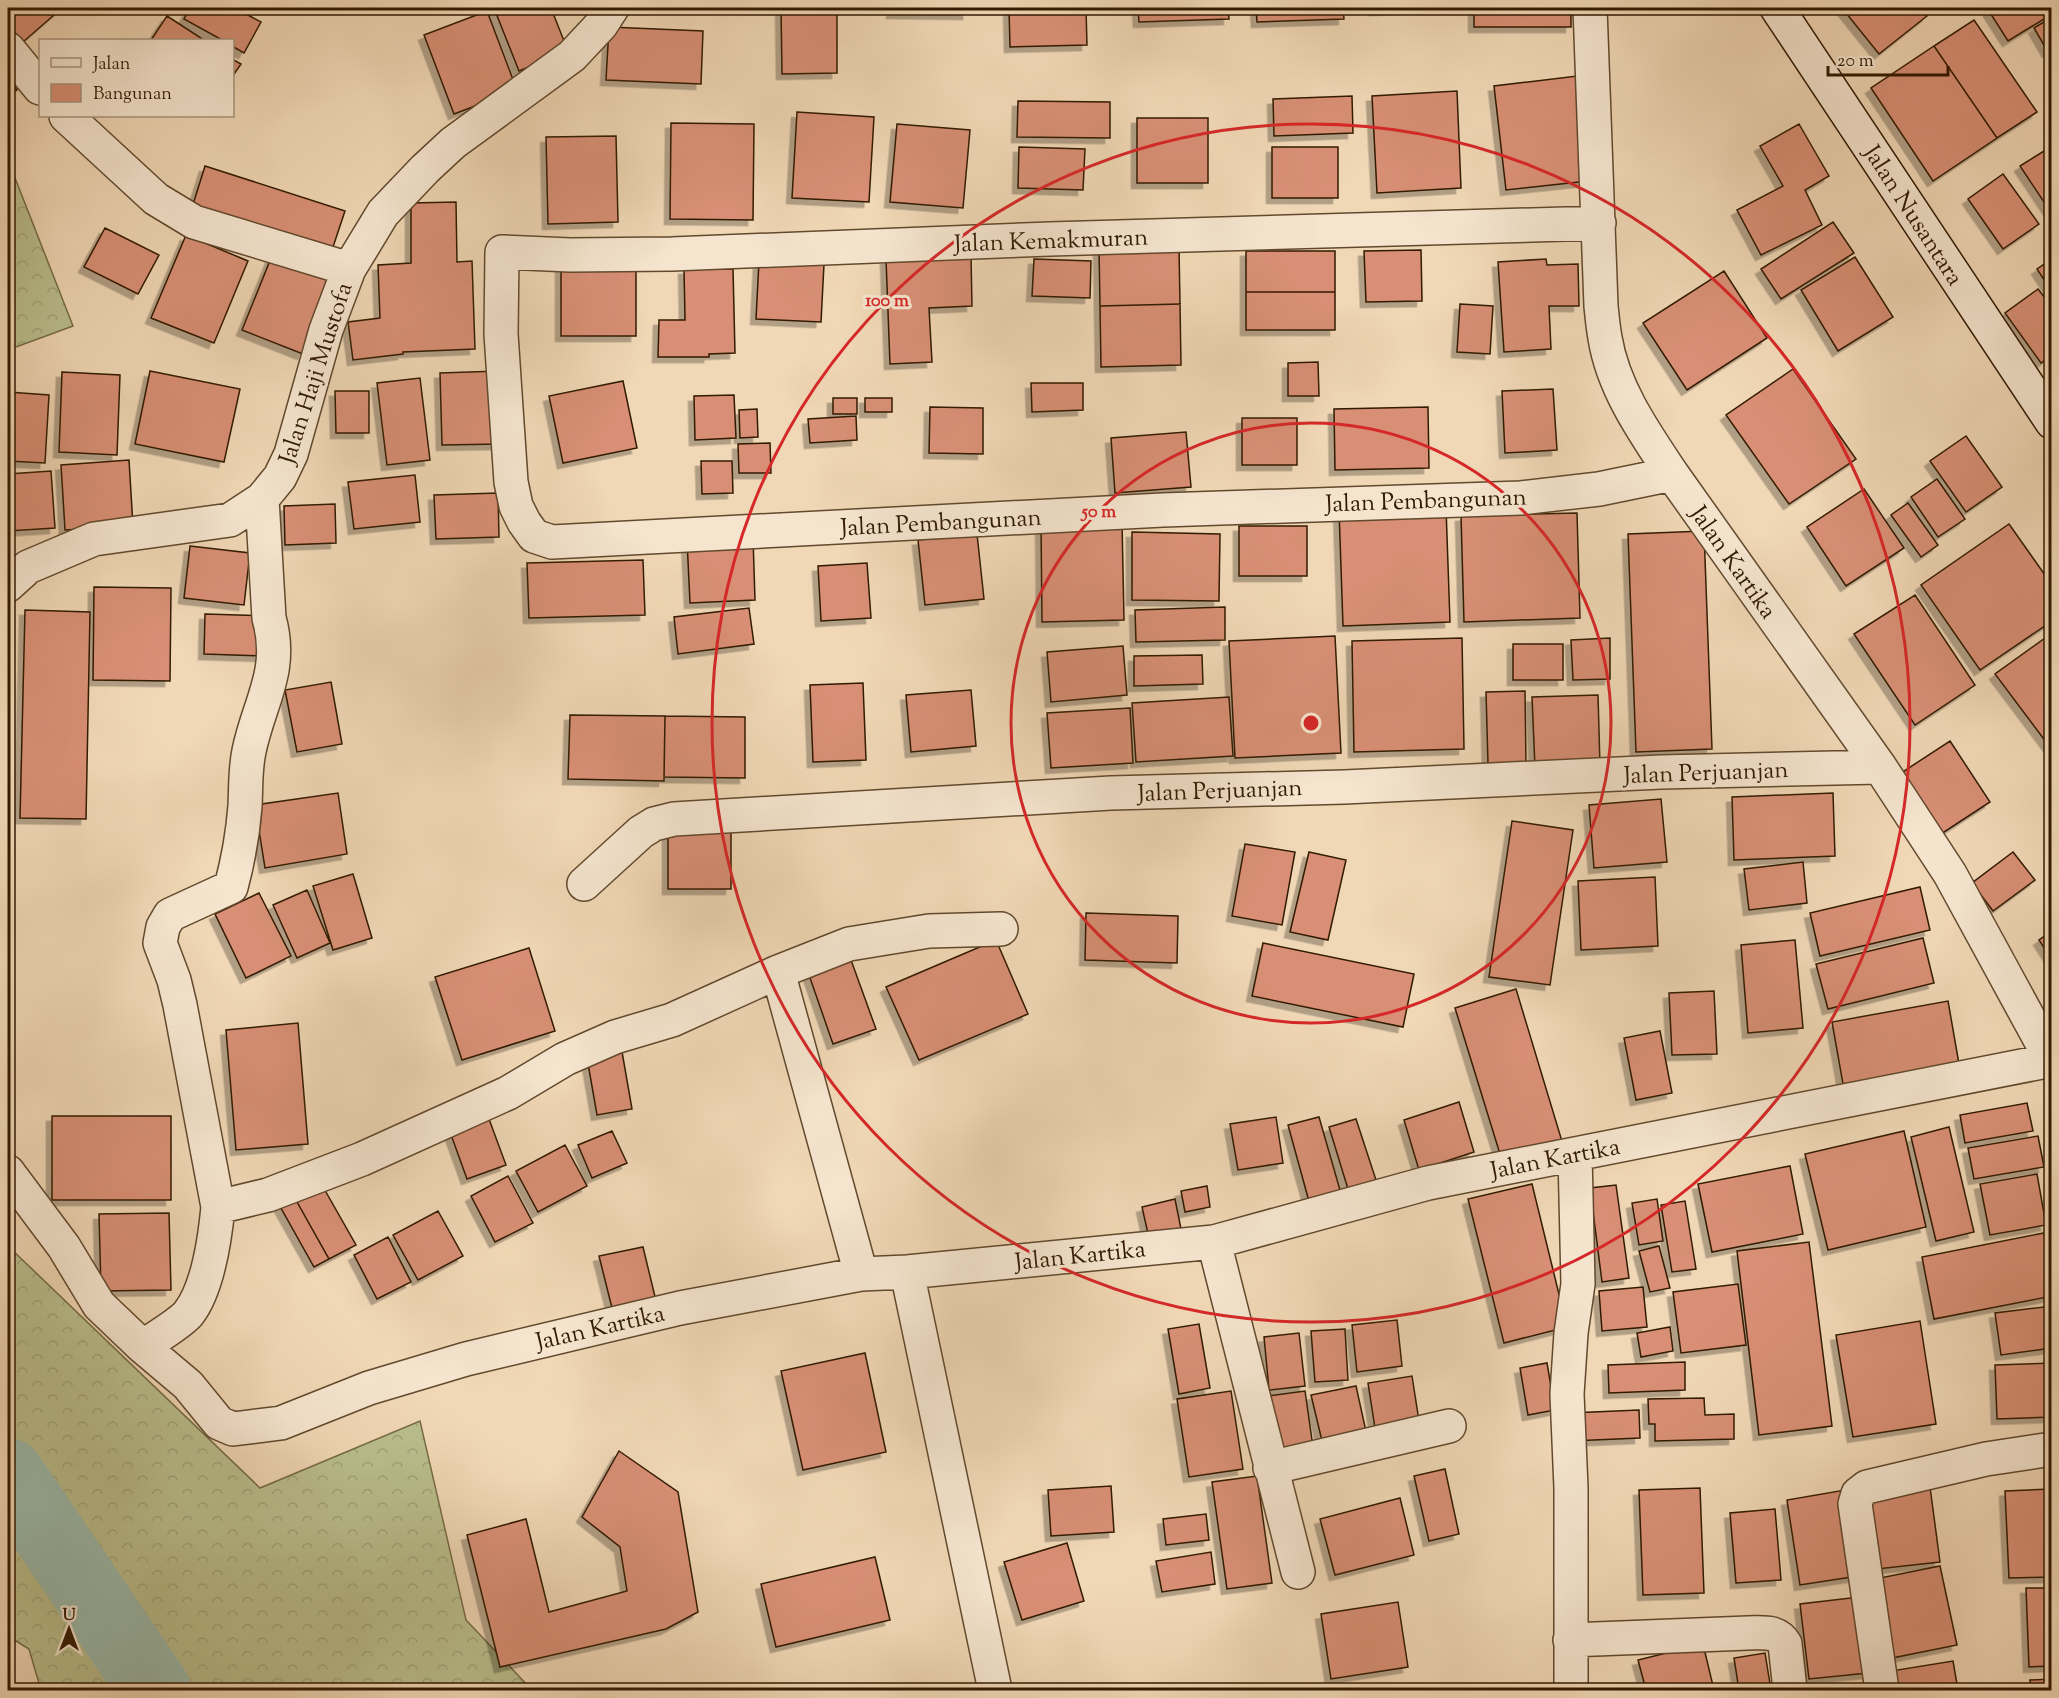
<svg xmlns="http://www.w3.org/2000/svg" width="2059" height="1698" font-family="'Sorts Mill Goudy',serif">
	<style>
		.forest { fill: url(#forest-crowns); stroke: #766c46; stroke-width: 1.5 }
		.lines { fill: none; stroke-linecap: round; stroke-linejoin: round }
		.river { stroke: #9abaab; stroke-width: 72 }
		.building { fill: #d88f75; stroke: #321a00; stroke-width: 1.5; filter: url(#shadow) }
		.minor-casing { stroke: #62492d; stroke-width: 36 }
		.secondary-casing { stroke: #321a00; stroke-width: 36 }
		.minor { stroke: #f5e5cf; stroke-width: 33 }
		.secondary { stroke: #f5e5cf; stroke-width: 33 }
		.ring { fill: none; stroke: #d62828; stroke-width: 3 }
		.labels { text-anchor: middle; stroke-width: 6; stroke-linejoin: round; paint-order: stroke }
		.street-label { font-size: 24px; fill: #321a00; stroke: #f5e5cf }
		.centre { fill: #d62828; stroke: #f5e5cf; stroke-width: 3 }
		.ring-label { font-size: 18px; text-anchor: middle; font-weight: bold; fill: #d62828; stroke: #f5e5cf; stroke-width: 6; stroke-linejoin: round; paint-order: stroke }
	</style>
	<defs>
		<pattern id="forest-crowns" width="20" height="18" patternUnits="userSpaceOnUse" patternTransform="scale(1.5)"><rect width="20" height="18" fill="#babe8d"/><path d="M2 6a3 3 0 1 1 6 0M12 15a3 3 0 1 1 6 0" fill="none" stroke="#a0a378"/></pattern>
		<filter id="shadow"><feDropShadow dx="-5.5" dy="5.5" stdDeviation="0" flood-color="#0004"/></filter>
	</defs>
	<rect width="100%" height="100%" fill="#f0d7b5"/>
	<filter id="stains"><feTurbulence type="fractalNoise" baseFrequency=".00333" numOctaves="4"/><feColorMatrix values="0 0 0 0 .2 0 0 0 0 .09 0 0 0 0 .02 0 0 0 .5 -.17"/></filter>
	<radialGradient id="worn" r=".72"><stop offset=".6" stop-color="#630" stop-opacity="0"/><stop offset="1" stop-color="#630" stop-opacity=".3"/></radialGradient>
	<!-- forest -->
	<path class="forest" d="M8,160l65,166 -65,24z
		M8,1246l252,242 160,-67 46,199 66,70h-491l-12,-41 -21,-13z"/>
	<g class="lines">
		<!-- river -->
		<path class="river" d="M8,1474l147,216"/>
	</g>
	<!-- building -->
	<path class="building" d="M8,8h54l-39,34 -15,-18z
		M190,8h45l26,14 -17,31 -12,-7v-6h-10l-38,-21z
		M494,8h57l17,43 -49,20z
		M781,8h56v65l-55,1z
		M892,8h76v6l-76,-1z
		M1009,8h77l1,37 -77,2z
		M1138,8h90l1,11 -90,3z
		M1256,8h87l1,11 -87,3z
		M1374,8h45l-45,2z
		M1474,8h97v19h-97z
		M1842,8h78l7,8 -48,38z
		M1987,8h65v6l-44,27z
		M487,11l30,79 -63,24 -30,-79z
		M167,16l37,24h-53z
		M2052,17v33l-4,2 -14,-24z
		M1974,20l63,92 -40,26 -63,-92z
		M609,27l94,4 -2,53 -95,-4z
		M1934,46l63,92 -64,43 -62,-93z
		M232,59l9,5 -9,13z
		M1577,76l11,105 -82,9 -12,-104z
		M8,77l9,13 -9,8z
		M1457,91l4,97 -84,5 -5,-97z
		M1352,96l1,37 -79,3 -1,-37z
		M1018,101l92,1v36l-93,-1z
		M797,112l77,5 -5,85 -77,-4z
		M1137,118h71v65h-71z
		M671,123l83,1 -1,96 -83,-1z
		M897,124l73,6 -7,78 -73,-6z
		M1799,124l30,52 -24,14 17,35 -61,30 -24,-45 46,-24 -23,-40z
		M616,136l2,86 -70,2 -2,-87z
		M2052,146v68l-32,-48z
		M1019,147l66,2 -2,41 -65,-2z
		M1272,147h66v51h-66z
		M205,166l140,45 -16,48 -139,-45z
		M2003,174l36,50 -36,25 -35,-50z
		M456,202l1,60 15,-1 3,88 -72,3v2l-50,6 -5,-38 32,-4 -2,-53 33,-2v-60z
		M1833,222l21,31 -73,46 -20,-30z
		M105,228l54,27 -21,39 -54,-27z
		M186,235l62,26 -34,82 -63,-25z
		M1179,247l1,57 -80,2 -1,-58z
		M1421,250l1,51 -56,1 -2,-51z
		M1246,251h89v41h-89z
		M273,253l61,24 -31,77 -61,-24z
		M971,255l1,51 -43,2 3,54 -42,2 -4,-105z
		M1855,257l38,60 -55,34 -37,-61z
		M1034,259l57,2 -1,37 -58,-2z
		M1546,259l1,6 31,-1 1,42h-30l2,43 -47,3 -6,-90z
		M2052,259v33l-15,-23z
		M759,261l65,3 -3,58 -65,-3z
		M561,264h75v72h-75z
		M684,269h49l2,84 -26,1v3h-51l1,-37h26z
		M1724,271l43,67 -80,52 -44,-67z
		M2038,289l14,18v48l-11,8 -36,-50z
		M1246,292h89v38h-89z
		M1180,304l1,61 -80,2 -1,-61z
		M1460,304l33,2 -3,48 -33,-2z
		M1318,362l1,34h-31v-33z
		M1793,369l63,90 -67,45 -63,-89z
		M150,371l90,18 -16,73 -89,-18z
		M499,371l2,73 -59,1 -2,-72z
		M62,372l58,3 -3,80 -58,-3z
		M420,378l10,82 -43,5 -10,-82z
		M623,381l14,67 -74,15 -14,-67z
		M1031,383h52v27l-51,2z
		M1553,389l4,61 -52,3 -3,-62z
		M335,391h34v42h-33z
		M8,392l41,3 -4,68 -37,-2z
		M734,395l2,43 -41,2 -1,-44z
		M833,398h24v16h-24z
		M865,398h27v14h-27z
		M930,407l53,1v46l-54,-1z
		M1428,407l1,61 -94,2 -1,-61z
		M757,409l1,28 -18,1 -1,-28z
		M856,416l1,24 -47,3 -2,-24z
		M1242,418h55v47h-55z
		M1186,432l5,55 -76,6 -4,-55z
		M1966,436l36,51 -36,25 -36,-51z
		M770,443l1,30h-32l-1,-29z
		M129,460l4,66 -68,4 -4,-65z
		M701,461h31l1,32 -31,1z
		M51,471l4,57 -47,3v-57z
		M415,475l5,47 -66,7 -6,-47z
		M1937,479l28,40 -27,18 -27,-40z
		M1864,489l40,59 -58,38 -39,-59z
		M498,493l1,44 -63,2 -2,-44z
		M1908,503l30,42 -17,12 -30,-42z
		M335,504l1,39 -51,2 -1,-39z
		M1446,507l4,115 -107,4 -4,-116z
		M1577,513l3,105 -116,4 -3,-106z
		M1122,522l2,98 -82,2 -1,-98z
		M2009,524l43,61v36l-72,49 -59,-85z
		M1239,526h68v50h-68z
		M1704,531l8,218 -76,3 -8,-218z
		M1132,532l88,2 -1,67 -87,-1z
		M977,534l7,65 -59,6 -7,-65z
		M753,537l2,63 -65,3 -3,-63z
		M190,546l60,7 -6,52 -60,-7z
		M643,560l2,55 -116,3 -2,-55z
		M867,563l4,55 -50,3 -3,-55z
		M94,587l77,1 -1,93 -77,-1z
		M1915,595l60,90 -60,40 -61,-91z
		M1225,607v33l-89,2 -1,-32z
		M749,608l5,36 -76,10 -4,-37z
		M25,610l65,2 -4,207 -66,-1z
		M205,614l62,2 -1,40 -62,-2z
		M2052,633v117l-57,-76z
		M1335,636l6,117 -106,5 -6,-117z
		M1462,638l2,111 -110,3 -2,-111z
		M1610,638v41l-37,1 -2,-40z
		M1513,644h50v36h-50z
		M1123,646l4,49 -76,7 -4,-50z
		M1202,655l1,29 -69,2v-30z
		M331,682l11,62 -45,8 -12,-62z
		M863,683l3,77 -53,2 -3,-77z
		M971,690l5,56 -65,6 -5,-57z
		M1525,691l1,72 -38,1 -2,-72z
		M1598,695l2,71 -65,2 -3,-71z
		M1229,697l4,59 -97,6 -4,-59z
		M1130,708l3,55 -82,5 -4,-55z
		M570,715l95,1 -1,65 -96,-2z
		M665,716l80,1v61l-81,-1z
		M8,717l4,50h-4z
		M1950,741l40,61 -55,36 -40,-61z
		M8,773l5,53h-5z
		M338,793l9,61 -82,14 -10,-63z
		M1833,793l2,63 -101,4 -2,-63z
		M1661,799l6,63 -73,6 -5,-63z
		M1512,821l61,9 -23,155 -61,-8z
		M668,824h63v65h-63z
		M1245,844l50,8 -13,73 -50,-9z
		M1309,852l37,8 -18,80 -38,-8z
		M2013,852l22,28 -42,31 -21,-28z
		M1803,862l4,41 -58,7 -5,-41z
		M353,874l19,64 -39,12 -20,-64z
		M1655,877l3,69 -77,4 -3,-69z
		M1920,887l10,43 -110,26 -10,-43z
		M307,890l23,53 -33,15 -24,-53z
		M259,893l32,63 -45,22 -31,-64z
		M1086,913l92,3 -1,47 -92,-3z
		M2052,931v29l-13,-20z
		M1923,938l11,45 -106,26 -12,-45z
		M996,940l32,74 -109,46 -33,-73z
		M1795,940l8,88 -55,5 -7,-88z
		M1263,943l151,31 -11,53 -151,-31z
		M529,948l26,83 -93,29 -27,-83z
		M851,960l25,69 -43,15 -24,-69z
		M1516,989l48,159 -60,19 -49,-159z
		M1714,991l3,63 -45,1 -3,-62z
		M1948,1001l11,63 -116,20 -11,-62z
		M298,1023l10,121 -72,6 -10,-120z
		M1660,1031l12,62 -36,7 -12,-62z
		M621,1046l11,63 -35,6 -11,-63z
		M1459,1102l15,50 -55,18 -15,-50z
		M2027,1103l6,28 -68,12 -5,-28z
		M52,1116h119v84h-119z
		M1276,1117l7,46 -45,7 -8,-46z
		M1319,1117l23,80 -32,8 -22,-80z
		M489,1119l17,46 -39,14 -17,-47z
		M1356,1119l20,61 -28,9 -19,-62z
		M1949,1127l25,105 -38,9 -25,-104z
		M612,1131l15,32 -35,15 -14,-33z
		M1904,1131l22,96 -98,23 -23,-96z
		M2038,1136l6,31 -70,12 -6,-31z
		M565,1145l22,41 -49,26 -22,-41z
		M1790,1166l13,68 -91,18 -14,-68z
		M2037,1174l9,51 -56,10 -10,-51z
		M508,1176l25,47 -38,19 -24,-46z
		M318,1178l38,67 -27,14 -37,-66z
		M1532,1184l35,143 -63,16 -36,-144z
		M1616,1185l13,93 -27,4 -12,-94z
		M1207,1186l3,21 -25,5 -4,-21z
		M292,1193l37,66 -15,8 -37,-66z
		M1175,1199l8,40 -32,8 -9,-40z
		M1657,1199l6,42 -24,4 -7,-42z
		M1685,1201l11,68 -24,3 -11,-67z
		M438,1211l25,45 -45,24 -25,-45z
		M169,1213l2,77 -70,1 -2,-77z
		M2044,1233l8,40v23l-118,23 -12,-62z
		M388,1237l23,45 -34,17 -23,-44z
		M1809,1242l23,184 -73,9 -22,-184z
		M1659,1246l11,42 -20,4 -11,-41z
		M643,1247l14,58 -43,11 -15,-60z
		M1738,1284l8,61 -65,8 -8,-61z
		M1643,1287l4,40 -45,4 -3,-40z
		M2052,1306v42l-51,7 -6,-42z
		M1397,1320l5,46 -45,6 -5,-47z
		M1920,1321l16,103 -83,13 -17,-102z
		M1199,1324l11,64 -31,6 -11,-65z
		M1670,1327l3,24 -32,6 -4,-24z
		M1345,1329l3,51 -33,2 -4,-51z
		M1299,1333l6,53 -36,4 -5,-53z
		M865,1353l21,99 -83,18 -22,-99z
		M1685,1362v28l-76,3 -1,-28z
		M1547,1363l8,47 -27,5 -8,-47z
		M2052,1363v54l-55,2 -2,-54z
		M1412,1376l7,45 -44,7 -7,-45z
		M1356,1386l11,50 -44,9 -12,-50z
		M1231,1391l12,78 -54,8 -12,-78z
		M1305,1391l8,56 -37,5 -8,-56z
		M1704,1398l1,17 29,-1v25l-79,2v-17h-6l-1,-25z
		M1639,1410l1,28 -69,3 -1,-28z
		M619,1451l59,41 20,120 -32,17 -166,38 -33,-132 59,-16 23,93 78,-21 -7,-44 -38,-30z
		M1445,1469l14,65 -30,7 -15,-65z
		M1257,1476l15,107 -45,6 -15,-107z
		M1111,1486l3,46 -63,4 -3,-46z
		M1930,1487l10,75 -63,7 -9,-75z
		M1700,1488l4,105 -61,2 -4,-105z
		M2052,1489v88l-43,1 -4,-87z
		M1845,1490l13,86 -58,9 -13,-85z
		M1400,1498l14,57 -79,20 -15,-56z
		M1775,1509l6,71 -45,3 -6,-70z
		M1206,1514l3,26 -43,5 -3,-26z
		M1067,1543l17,58 -62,19 -18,-58z
		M1211,1552l4,32 -53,8 -6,-31z
		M875,1557l15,63 -114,27 -15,-63z
		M1940,1566l17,79 -70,14 -17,-79z
		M2026,1588h26v78l-23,1z
		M1859,1597l9,76 -59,6 -9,-75z
		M1398,1602l10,65 -77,12 -10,-65z
		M1703,1644l11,46h-68l-8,-30z
		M1765,1653l6,37h-32l-5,-32z
		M1953,1661l5,29h-63l-4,-19z
		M2052,1679v11h-22v-10z
		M1876,1686l1,4h-43z"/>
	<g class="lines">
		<!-- minor casing -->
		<g class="minor-casing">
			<path id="minor" d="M1590,8l11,298c1,10 2,21 4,32 8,50 39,94 67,136l208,293 70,107 102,187
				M8,49l32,39
				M66,116l90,83 38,23 155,47
				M1599,223l-549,16 -378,15 -102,1 -68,-3 -1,82 10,148 5,24 8,16 10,14 18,6 611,-32 358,-12 78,-9 73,-15
				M8,585l20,-18 66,-28 136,-19 32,-21 18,-22 11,-23 35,-124 23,-61 34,-56 42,-44 28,-26 119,-87 29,-31 11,-17
				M584,884l57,-52 13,-8 20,-5 437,-26 233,-6 317,-15 219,-5
				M778,972l83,302
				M8,1172l56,75 35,58 44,42 45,38 31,38 14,6 48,-6 88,-35 97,-29 214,-51 181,-34 46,-2 307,-30 214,-59 624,-123
				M218,1207l50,-12 94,-36 146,-66 57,-34 50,-22 57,-17 106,-48 71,-28 80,-13 72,-2
				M1214,1242l84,330
				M907,1272l88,418
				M143,1347c13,-10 35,-22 45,-33 20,-25 27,-76 30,-107l-38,-202 -6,-25 -14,-37 3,-16 7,-12 61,-28c7,-26 12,-55 14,-81 1,-19 0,-36 4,-55 10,-49 35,-80 20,-133l-7,-119
				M1270,1468l179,-42
				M1570,1640l178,-7c14,0 29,-3 37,11l5,46
				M1571,1690v-202l-4,-94 4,-61 7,-49 -3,-130
				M1882,1690l-27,-186 3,-10 9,-7 119,-28 66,-10"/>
		</g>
		<!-- secondary casing -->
		<g class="secondary-casing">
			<path id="secondary" d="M1777,8l275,414"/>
		</g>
		<!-- minor -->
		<use href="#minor" class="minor"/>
		<!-- secondary -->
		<use href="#secondary" class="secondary"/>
	</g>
	<!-- distance rings -->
	<g class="ring">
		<circle cx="1311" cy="723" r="300"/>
		<circle cx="1311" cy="723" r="599"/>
	</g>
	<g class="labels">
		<!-- street labels -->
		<g class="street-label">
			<text transform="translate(1914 215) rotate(57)" y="8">Jalan Nusantara</text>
			<text transform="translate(1051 240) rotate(-2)" y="8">Jalan Kemakmuran</text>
			<text transform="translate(315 373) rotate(-72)" y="8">Jalan Haji Mustofa</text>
			<text transform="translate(1426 500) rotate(-2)" y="8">Jalan Pembangunan</text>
			<text transform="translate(941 522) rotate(-3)" y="8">Jalan Pembangunan</text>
			<text transform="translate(1734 562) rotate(55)" y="8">Jalan Kartika</text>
			<text transform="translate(1706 772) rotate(-2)" y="8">Jalan Perjuanjan</text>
			<text transform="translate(1220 790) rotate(-2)" y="8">Jalan Perjuanjan</text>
			<text transform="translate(1555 1158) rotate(-11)" y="8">Jalan Kartika</text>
			<text transform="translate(1080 1255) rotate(-6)" y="8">Jalan Kartika</text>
			<text transform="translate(600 1327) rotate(-13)" y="8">Jalan Kartika</text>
		</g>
	</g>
	<circle cx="1311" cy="723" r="9" class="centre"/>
	<g class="ring-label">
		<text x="887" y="306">100 m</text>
		<text x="1099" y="517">50 m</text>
	</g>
	<!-- margin -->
	<rect width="2059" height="1698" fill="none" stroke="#f0d7b5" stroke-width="30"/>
	<rect x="9" y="9" width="2041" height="1680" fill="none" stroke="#321a00" stroke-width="3"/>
	<rect x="15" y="15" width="2029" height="1668" fill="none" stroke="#321a00" stroke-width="1.5"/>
	<!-- legend -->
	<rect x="39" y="39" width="195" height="78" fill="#f5e5cf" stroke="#a7947c" stroke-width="1.5"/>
	<rect x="51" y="58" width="30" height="9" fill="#f5e5cf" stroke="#a7947c" stroke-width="1.5"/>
	<text x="93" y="69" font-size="18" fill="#321a00">Jalan</text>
	<rect x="51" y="84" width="30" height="18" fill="#d88f75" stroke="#a7947c" stroke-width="1.5"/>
	<text x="93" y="99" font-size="18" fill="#321a00">Bangunan</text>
	<!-- north arrow -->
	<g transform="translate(69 1629)" stroke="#f5e5cf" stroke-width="4.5" paint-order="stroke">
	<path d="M0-4.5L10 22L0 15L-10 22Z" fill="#321a00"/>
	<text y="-9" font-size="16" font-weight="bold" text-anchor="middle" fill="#321a00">U</text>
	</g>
	<!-- scale -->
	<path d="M1828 66v9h120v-9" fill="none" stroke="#321a00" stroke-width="3"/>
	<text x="1837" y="66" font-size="18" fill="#321a00" stroke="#f5e5cf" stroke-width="4.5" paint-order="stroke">20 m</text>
	<rect width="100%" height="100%" filter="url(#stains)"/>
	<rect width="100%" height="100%" fill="url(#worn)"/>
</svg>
